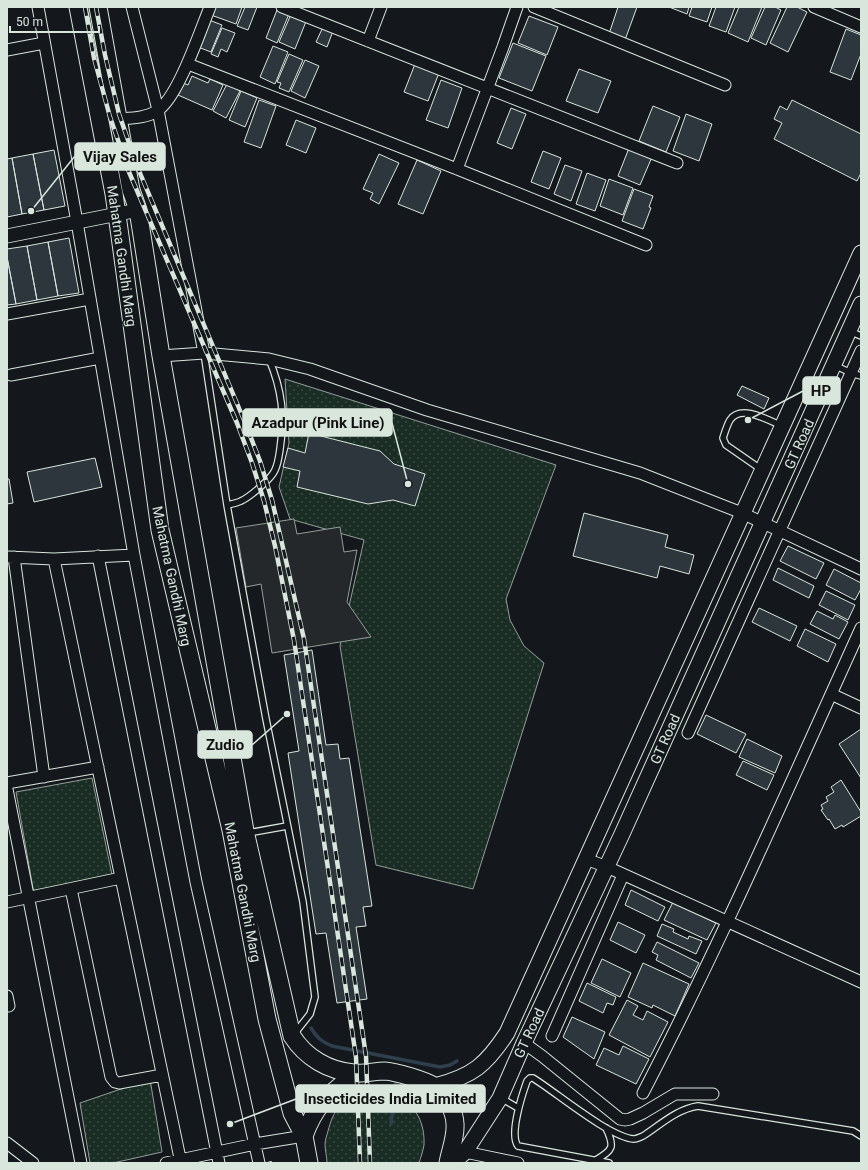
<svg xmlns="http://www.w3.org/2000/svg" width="868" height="1170" font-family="Roboto,sans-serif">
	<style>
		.green { fill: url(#green-dots); stroke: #939e99 }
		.parking { fill: #24282b; stroke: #939e99 }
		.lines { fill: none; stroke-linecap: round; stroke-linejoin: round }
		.stream { stroke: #2f3f4d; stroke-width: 3.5 }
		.building { fill: #2c363c; stroke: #d8e6dc }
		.service-casing { stroke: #d8e6dc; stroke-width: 8 }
		.minor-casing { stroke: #d8e6dc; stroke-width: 13 }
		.tertiary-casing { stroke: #d8e6dc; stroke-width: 15 }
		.secondary-casing { stroke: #d8e6dc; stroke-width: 17 }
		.primary-casing { stroke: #d8e6dc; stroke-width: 19 }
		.service { stroke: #14181c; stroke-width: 5.5 }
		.minor { stroke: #14181c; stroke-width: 11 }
		.tertiary { stroke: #14181c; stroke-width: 13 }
		.secondary { stroke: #14181c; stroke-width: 15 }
		.primary { stroke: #14181c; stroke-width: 17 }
		.rail-casing { stroke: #d8e6dc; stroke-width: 4.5 }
		.rail { stroke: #14181c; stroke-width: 3; stroke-dasharray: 9; stroke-linecap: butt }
		.wall { stroke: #d8e6dc; stroke-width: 2 }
		.labels { text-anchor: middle; stroke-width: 3; stroke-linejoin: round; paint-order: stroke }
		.street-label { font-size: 14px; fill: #d8e6dc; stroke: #14181c }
		.leader { fill: none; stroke: #d8e6dc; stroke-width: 1.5 }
		.callout-dot { fill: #d8e6dc; stroke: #14181c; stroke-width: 1.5 }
		.callout { fill: #d8e6dc; stroke: #d8e6dc; stroke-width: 1.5 }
		.callout-label { font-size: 15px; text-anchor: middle; font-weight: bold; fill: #111 }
	</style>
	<defs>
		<pattern id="green-dots" width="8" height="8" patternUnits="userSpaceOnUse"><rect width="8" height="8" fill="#1a2d24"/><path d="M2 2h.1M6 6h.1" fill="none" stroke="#3b4b43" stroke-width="1.8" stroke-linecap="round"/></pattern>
	</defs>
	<rect width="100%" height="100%" fill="#14181c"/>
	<!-- green -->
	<path class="green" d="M285,379l271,86 -50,134 4,21 14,26 20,17 -71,226 -97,-24 -36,-219 24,-106 -74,-21 -11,-32 10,-44z
		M92,778l20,97 -78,19 -18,-102z
		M150,1079l12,73 -49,11h-23l-10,-60z
		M358,1098c12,0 26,-2 37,1 22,4 30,26 29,46 -1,6 -3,12 -5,18h-92c0,-6 -2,-13 -2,-19 0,-4 2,-9 3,-13 5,-19 10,-28 30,-33z"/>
	<!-- parking -->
	<path class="parking" d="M294,519l3,15 43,-7 4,25 13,-2 -10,52 24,35 -99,16 -11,-69 -15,3 -10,-59z"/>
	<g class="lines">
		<!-- stream -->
		<path class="stream" d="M311,1028c6,10 11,14 21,18l108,21 10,-2 7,-4
			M391,1124l5,-43"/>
	</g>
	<!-- building -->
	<path class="building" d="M214,7h28l-6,17 -25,-9z
		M245,7h12l-9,23 -11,-4z
		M618,7h19l-12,33 -16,-6z
		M669,7h20l-2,7z
		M692,7h20l-5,15 -18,-6z
		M716,7h19l-9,25 -17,-6z
		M739,7h23l-14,35 -20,-9z
		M765,7h10l6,3 -15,35 -15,-7z
		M787,7h10l10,5 -19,40 -18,-9z
		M277,10l12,4 -12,29 -11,-5z
		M292,12l15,7 -12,30 -16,-7z
		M529,16l29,11 -11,28 -29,-12z
		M209,20l13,5 -11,27 -13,-5z
		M323,27l10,4 -6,16 -11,-5z
		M222,28l13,5 -8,19 -6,-3 -3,8 -7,-3z
		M846,29l15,6v19l-10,26 -21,-8z
		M513,43l33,13 -14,35 -33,-13z
		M273,46l15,6 -13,32 -15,-7z
		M289,54l14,6 -14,32 -10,-4 2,-5 -4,-1z
		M305,60l14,6 -14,32 -14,-7z
		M415,64l24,9 -11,28 -24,-9z
		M579,69l32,12 -13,32 -32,-12z
		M192,76l16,7 2,-4 13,6 -11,25 -34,-15 5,-12 5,2z
		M441,80l21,8 -14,40 -22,-8z
		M227,84l13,7 -14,27 -13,-7z
		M241,91l16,7 -12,29 -16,-7z
		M259,100l17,6 -15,42 -17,-6z
		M792,100l69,34v39l-4,8 -83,-42 8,-16 -8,-4 6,-13 7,4z
		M653,106l27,11 -14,35 -27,-11z
		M511,108l15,6 -14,35 -15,-6z
		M686,114l26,10 -13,37 -26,-10z
		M296,120l20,8 -10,25 -20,-8z
		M629,148l23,9 -12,28 -22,-9z
		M54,150l11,56 -21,4 -11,-56z
		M543,151l18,7 -12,31 -18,-7z
		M33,154l11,56 -22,4 -10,-56z
		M379,154l20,9 -20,41 -9,-5 3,-6 -10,-4z
		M12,158l10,56 -15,3v-58z
		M417,160l24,11 -18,43 -25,-10z
		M565,165l17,6 -11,30 -17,-7z
		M587,173l19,7 -11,31 -19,-7z
		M609,179l24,9 -10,27 -23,-9z
		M634,189l19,7 -4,11 2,1 -8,21 -21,-8z
		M69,238l10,55 -21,3 -10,-54z
		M48,242l10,54 -21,4 -10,-54z
		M27,246l10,54 -21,4 -9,-47v-8z
		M7,257l9,47 -9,1z
		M742,386l27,12 -5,11 -27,-14z
		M309,433l71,18 14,13 31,10 -10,32 -22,-6 -25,4 -71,-17 3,-16 -17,-4 5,-19 17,5z
		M95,458l7,29 -68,15 -7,-30z
		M7,479h2l4,24 -6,1z
		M584,513l84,22 -3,12 29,8 -5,19 -29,-8 -3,12 -84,-22z
		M788,546l36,17 -8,16 -36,-18z
		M778,568l36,18 -5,12 -36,-18z
		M834,569l27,14v6l-6,11 -29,-15z
		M826,591l29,14 -7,15 -29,-15z
		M759,608l38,18 -7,15 -38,-19z
		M817,611l16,8 2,-4 13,7 -9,17 -29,-15z
		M805,629l31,15 -8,18 -31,-16z
		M312,650l14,95 12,-1 2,15 9,-1 23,148 -9,1 3,19 -10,1 11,72 -30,4 -11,-70 -10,1 -28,-181 11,-2 -15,-96z
		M706,715l40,19 -10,19 -39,-19z
		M861,729v49l-22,-34z
		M747,739l35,17 -7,17 -36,-16z
		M743,761l31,14 -7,15 -31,-15z
		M841,780l20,32v4l-18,11 -1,-2 -7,4 -6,-10 -1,1 -7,-10 2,-1 -2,-4 7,-4 -2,-4 8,-5 -3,-5z
		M631,890l34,17 -7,14 -33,-16z
		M673,902l43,21 -9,17 -43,-20z
		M618,922l27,13 -9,18 -26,-13z
		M662,924l12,5 -1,3 15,7 1,-3 13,5 -6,13 -39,-18z
		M657,942l42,21 -8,15 -35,-18 2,-5 -6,-3z
		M602,959l29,14 -11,24 -29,-14z
		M643,963l46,21 -14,32 -22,-11 -1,3 -24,-11z
		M587,983l29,14 -3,8 -6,-2 -4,10 -24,-12z
		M627,1000l11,6 -5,9 10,5 4,-9 21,11 -18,35 -41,-22z
		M572,1017l33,15 -11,27 -31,-22z
		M623,1046l26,13 -13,25 -40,-19 8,-17 15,7z"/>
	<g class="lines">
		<!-- service casing -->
		<g class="service-casing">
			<path id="service" d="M849,331l12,5
				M204,353l23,152 39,214 37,183 12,95 -5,17 -15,19
				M834,365l17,8 10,3
				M762,470l-36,-25 -3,-7c2,-6 4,-13 7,-18 11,-16 38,0 52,6
				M227,505c5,-1 10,-2 14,-4 9,-4 31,-23 34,-31 3,-6 4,-14 5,-21 5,-33 2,-59 -11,-90
				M248,833l39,-7
				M501,1098l17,10
				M596,1160c17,-10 19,-13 10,-32
				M609,1163l-91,-17c-9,-11 4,-51 9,-65l3,-3h3c24,15 76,59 101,61 3,0 6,-2 9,-3 17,-11 34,-27 55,-30l155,25 8,5"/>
		</g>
		<!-- minor casing -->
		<g class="minor-casing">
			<path id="minor" d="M38,7l39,215 57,333 62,327 63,281
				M132,7l26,103 46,243
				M282,7l395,156
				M534,7l191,78
				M814,7l47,20
				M368,41l13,-34
				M7,50l37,-7
				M188,64l269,105 189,76
				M118,119c13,-1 28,-1 39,-8 21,-13 43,-80 53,-104
				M457,169l46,-122 14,-40
				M7,314l83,-15
				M161,356l43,-3 65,6 41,10 117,41 213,63 102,40 119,56
				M11,375l89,-17
				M98,556l121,607
				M8,557l46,2 80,-4
				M14,557l30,220
				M54,559l127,604
				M831,694l30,14
				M688,733l173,-382
				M7,783l91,-16
				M7,789l74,374
				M586,859l21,8 254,115
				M71,889l40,188 4,5 4,1 43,-8
				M7,902l114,-24
				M7,996l2,10
				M552,1036l71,-161
				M524,1043l18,13 78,63 5,1 5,-1 13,-6 32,-19h38
				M643,1093c79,-152 147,-309 218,-465
				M7,1143l26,20
				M465,1152l53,11
				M166,1163l89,-19 49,-8"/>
		</g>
		<!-- tertiary casing -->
		<g class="tertiary-casing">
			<path id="tertiary" d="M7,236l131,-26"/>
		</g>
		<!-- secondary casing -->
		<g class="secondary-casing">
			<path id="secondary" d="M435,1086c38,-10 51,-21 72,-53l354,-780
				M453,1163l12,-11 35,-54 24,-55 98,-209 239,-530"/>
		</g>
		<!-- primary casing -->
		<g class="primary-casing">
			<path id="primary" d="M78,7l36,187 6,42 40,294 71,300 36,189 25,94 12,23 5,27
				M98,7l33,183 7,20 23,146 84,475 47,205c14,22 37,35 62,37 10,1 21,-2 31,-2 12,1 39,9 49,15 11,5 21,27 21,38 1,13 -5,27 -7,39
				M304,1136c12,-33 25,-41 51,-62"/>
		</g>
		<!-- service -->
		<use href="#service" class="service"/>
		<!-- minor -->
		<use href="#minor" class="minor"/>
		<!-- tertiary -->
		<use href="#tertiary" class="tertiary"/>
		<!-- secondary -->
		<use href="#secondary" class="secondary"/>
		<!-- primary -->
		<use href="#primary" class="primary"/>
		<!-- rail casing -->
		<g class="rail-casing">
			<path id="rail" d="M85,7l9,51 16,59 19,55 108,251 15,40 12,38 11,45 19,94 62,417 4,106
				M96,7l9,48 14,59 18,52 107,254 16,41 12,39 32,139 62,417 4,107"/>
		</g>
		<!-- rail -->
		<use href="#rail" class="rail"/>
		<!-- wall -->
		<path class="wall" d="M268,1163l3,-1"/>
	</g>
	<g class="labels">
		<!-- street labels -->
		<g class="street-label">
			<text transform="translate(122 256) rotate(82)" y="5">Mahatma Gandhi Marg</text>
			<text transform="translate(799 444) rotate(-66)" y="5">GT Road</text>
			<text transform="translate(172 576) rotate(78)" y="5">Mahatma Gandhi Marg</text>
			<text transform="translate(665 739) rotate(-66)" y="5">GT Road</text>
			<text transform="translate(243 892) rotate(79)" y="5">Mahatma Gandhi Marg</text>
			<text transform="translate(529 1033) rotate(-65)" y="5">GT Road</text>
		</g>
	</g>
	<!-- callouts -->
	<path class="leader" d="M31 211L75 156M748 420L803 391M408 484L392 423M287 714L252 745M230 1124L296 1099"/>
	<g class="callout-dot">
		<circle cx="31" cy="211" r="4"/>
		<circle cx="748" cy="420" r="4"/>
		<circle cx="408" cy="484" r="4"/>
		<circle cx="287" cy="714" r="4"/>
		<circle cx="230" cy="1124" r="4"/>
	</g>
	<g class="callout">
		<rect x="75" y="143" width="90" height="27" rx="4"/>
		<rect x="803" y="377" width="37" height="27" rx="4"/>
		<rect x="243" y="409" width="149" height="27" rx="4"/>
		<rect x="198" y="731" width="54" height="27" rx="4"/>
		<rect x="296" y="1085" width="189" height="27" rx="4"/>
	</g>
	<g class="callout-label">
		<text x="120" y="162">Vijay Sales</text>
		<text x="821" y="396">HP</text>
		<text x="318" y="428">Azadpur (Pink Line)</text>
		<text x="225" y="750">Zudio</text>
		<text x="390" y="1104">Insecticides India Limited</text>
	</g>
	<!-- border -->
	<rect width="868" height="1170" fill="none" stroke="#d8e6dc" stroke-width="16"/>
	<!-- scale -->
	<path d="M10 26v6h89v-6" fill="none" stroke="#d8e6dc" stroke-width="2"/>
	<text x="16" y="26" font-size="12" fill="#d8e6dc" stroke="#14181c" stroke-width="3" paint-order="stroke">50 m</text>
</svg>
